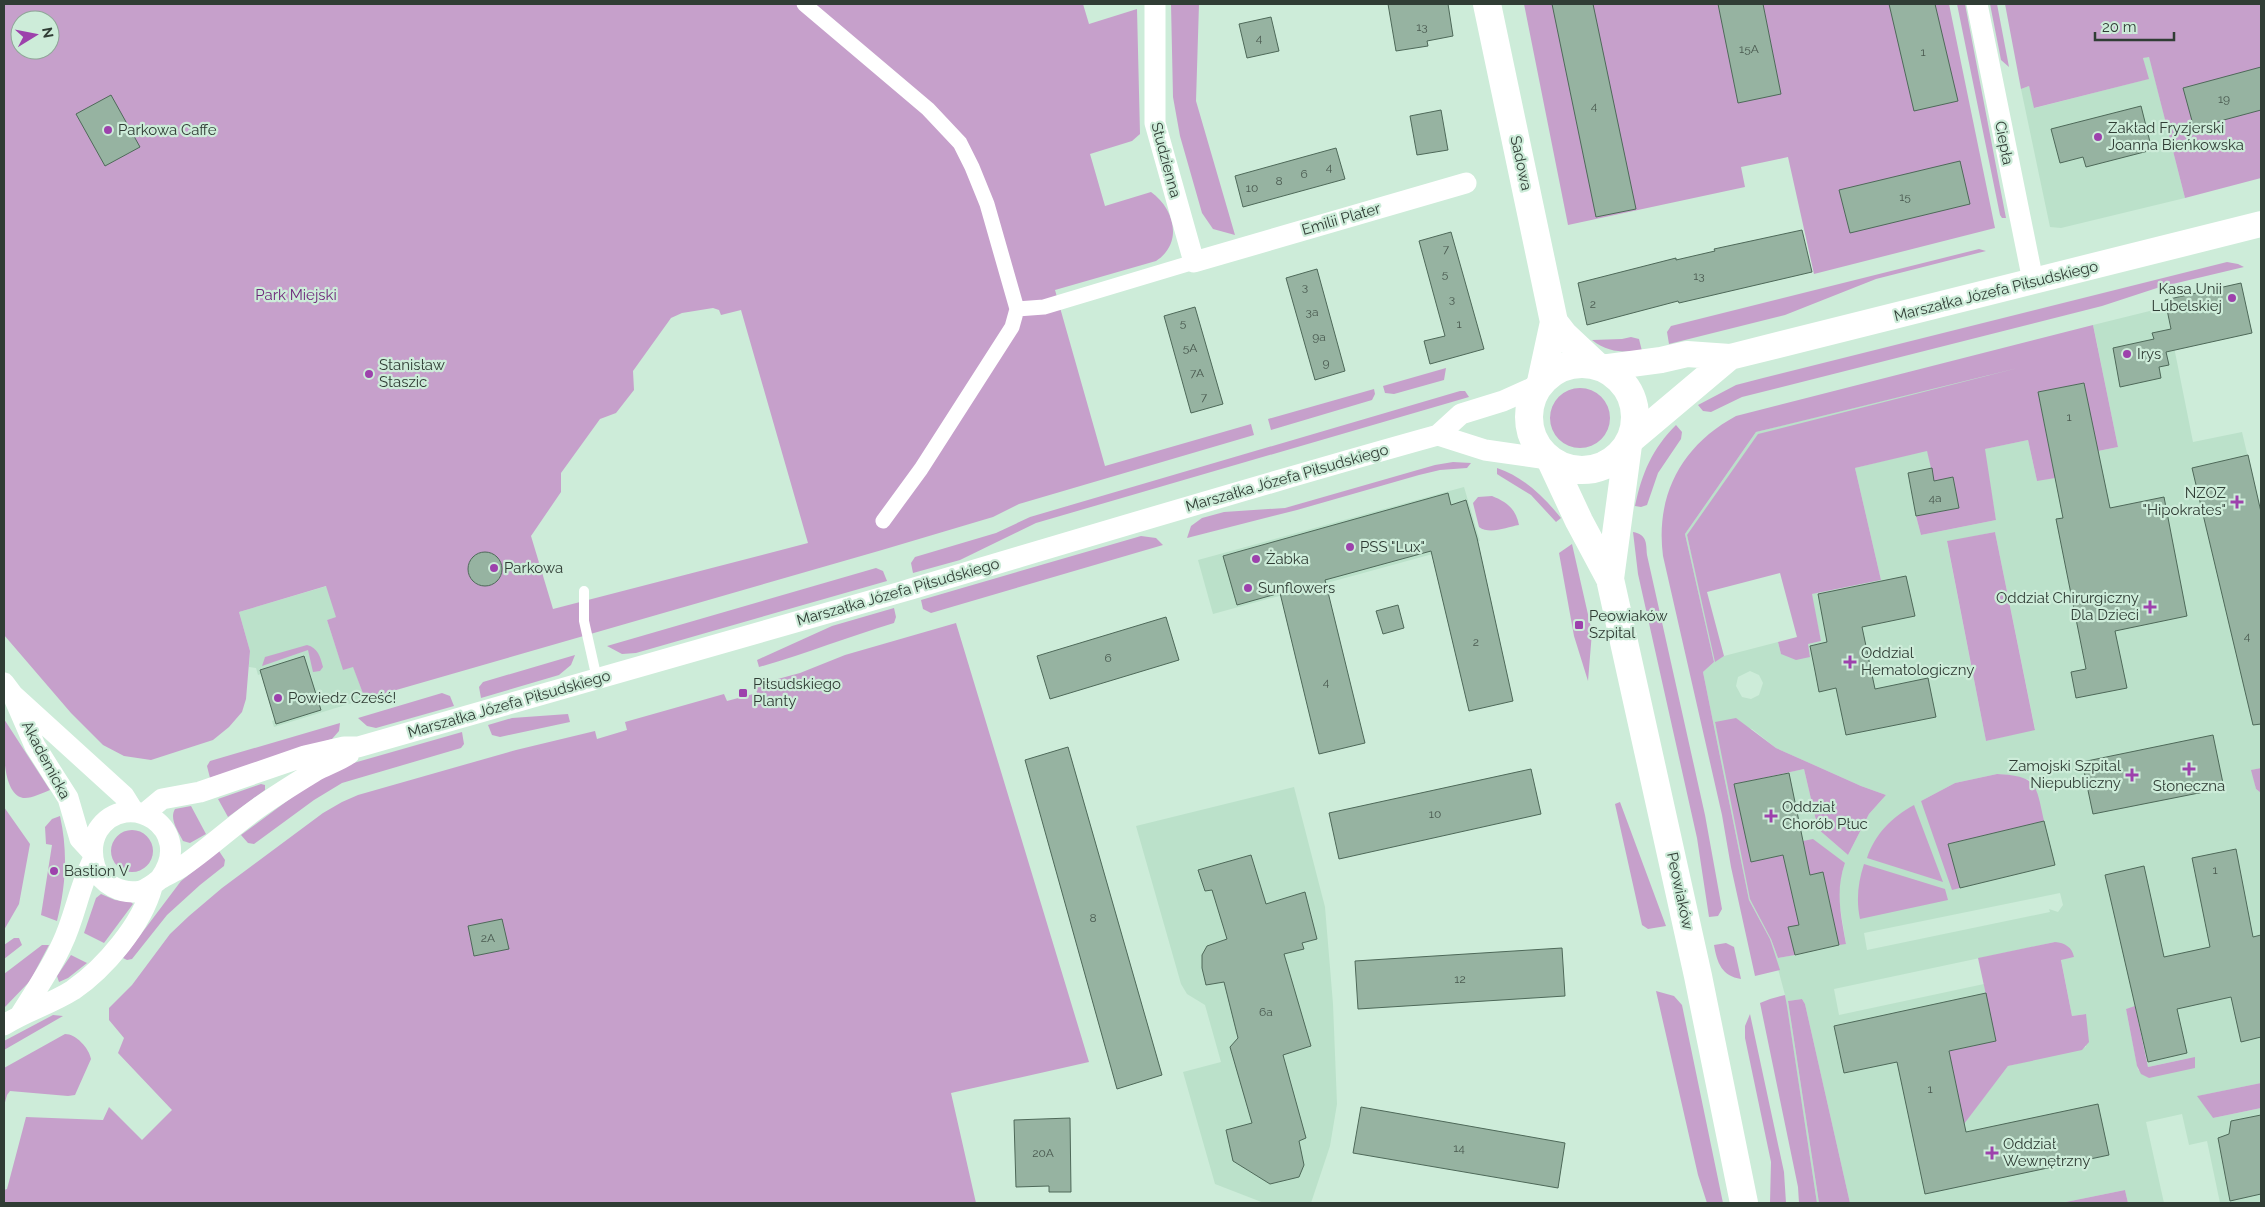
<svg xmlns="http://www.w3.org/2000/svg" width="2265" height="1207" font-family="Raleway,sans-serif">
	<style>
		.built { fill: #bbe1ca; fill-rule: evenodd }
		.green { fill: #c6a0cb; fill-rule: evenodd }
		.building { fill: #96b3a1; stroke: #4e6959 }
		.lines { fill: none; stroke-linecap: round; stroke-linejoin: round }
		.service { stroke: #fff; stroke-width: 10 }
		.pedestrian { stroke: #fff; stroke-width: 15 }
		.minor { stroke: #fff; stroke-width: 21 }
		.tertiary { stroke: #fff; stroke-width: 26 }
		.secondary { stroke: #fff; stroke-width: 28 }
		.poi-dot { fill: #9d42ac; stroke: #cdecd9; stroke-width: 2 }
		.labels { text-anchor: middle; stroke-width: 4.5; stroke-linejoin: round; paint-order: stroke }
		.number-label { font-size: 12px; fill: #4a5a50 }
		.poi-label { font-size: 15px; fill: #303d35; stroke: #cdecd9; text-anchor: start }
		.street-label { font-size: 15px; fill: #303d35; stroke: #cdecd9 }
		.park-label { font-size: 15px; fill: #6f297b; stroke: #cdecd9 }
	</style>
	<rect width="100%" height="100%" fill="#cdecd9"/>
	<!-- built -->
	<path class="built" d="M2149,56l36,142 -124,30 -11,-1 -29,-138 8,-3 6,22 113,-29 -5,-21z
		M2166,307l27,135 49,-10 19,80v256l-9,2 4,19 5,4v290l-63,13 15,22 48,-10v95h-41l-13,-62 -18,4 -7,-31 -36,8 18,81h-36l-3,-13 -64,13h-211l-45,-199 -3,-5 -14,2 31,202h-2l-32,-208 -15,-56 -21,-39 -46,-228 11,-10 -29,-128 71,-102 342,-84 -5,-23zM2098,349l20,98 -20,4 -14,-68 -46,9 -1,89 -9,-41 -44,9 12,71 -75,15 -5,-19 43,-8 -6,-31 -21,-9 -5,-18 -72,18 26,112 -70,14 10,47 -14,3 3,13 -29,-3 -3,-12 -54,14 -8,5 -29,-126zM1995,532l40,197 -49,12 -39,-199zM1750,671l9,4 4,8 -4,12 -8,4 -9,-2 -6,-11 2,-9zM1715,723l37,6 24,19 85,38 25,9 -17,19 -21,41 -30,-26 -14,-60 -70,15 17,78 94,1 -6,20 -1,11 8,50h-7l-16,-72 -35,8 11,45 -11,2 6,28 -16,3 -7,-19zM1997,774l12,1 21,5 6,7 -88,57 -27,-43 34,-18zM2060,893l3,12 -5,7 -9,-3 1,3 -183,38 -3,-17zM2055,942l19,15 -13,2 11,57 13,-2 1,33 -78,19 -44,57 32,-82 -12,-57 -145,31 -5,-26zM2135,1007l13,60 47,-10 -57,13 -12,-61z
		M1464,487l16,54 -267,73 -15,-54z
		M327,586l10,31 -10,3 16,49 10,-3 12,33 -91,28 -2,-6 3,-1 -14,-46 -3,1 -2,-7 -7,-1 1,-16 -11,-39z
		M1294,787l31,120 8,97 4,100 -7,42 -19,57h-47l-49,-19 -32,-112 38,-10 -16,-57 -18,-11 -6,-10 -45,-158z"/>
	<!-- green -->
	<path class="green" d="M4,4h1079l6,20 48,-15 3,125 -8,7 -42,13 15,52 46,-14c23,16 33,51 5,69l-101,29 50,176 146,-42 3,11 -235,69 -26,13 -111,33 -517,149 -12,-32 -10,3 -16,-50 9,-3 -10,-31 -87,26 11,39 -4,48 -4,13 -13,15 -16,13 -62,20 -27,-4 -21,-11 -32,-32 -67,-78zM20,20h30v30h-30zM713,308l6,2 2,5 20,-5 67,233 -255,66 -22,-73 30,-44v-19l39,-54 16,-6 18,-23 -1,-19 38,-53 11,-5z
		M1171,4h28l-3,97 39,134 -22,-6 -11,-16 -22,-77 -7,-39z
		M1524,4h425l46,224 -181,46 -26,-117 -47,10 4,20 -177,38z
		M1957,4h8l41,214h-4l-2,-3z
		M1990,4h7l12,63 -8,-7z
		M2005,4h256v174l-76,20 -36,-141 -6,1 6,21 -115,29 -5,-22 -8,3z
		M1979,249l7,2 -110,28 -91,36 -116,29 -2,-12 4,-6z
		M2227,262l11,2 6,3 -84,20 -58,19 -360,91 -31,15 -8,-1 -5,-6 38,-20 27,-7z
		M2093,325l25,122 -20,4 -14,-68 -46,9 17,86 -18,3 -9,-41 -43,9 11,71 -75,15 -5,-19 43,-8 -6,-31 -19,4 -7,-30 -72,17 26,112 -69,14 9,47 -13,3 2,13 -14,3 -15,-6 -3,-12 19,-5 -17,-64 -73,19 17,64 -9,6 -28,-127 71,-101 260,-66 -262,64 -71,102 29,128 -11,10 46,228 21,39 10,31 -25,6 -24,-109 -9,-52 -59,-259c-8,-61 19,-111 73,-140z
		M1631,337l8,2 3,12c-19,1 -34,2 -50,-11l30,-1z
		M1446,368l-2,12 -50,14 -9,-1 -2,-7z
		M1550 418a30 30 0 1 1 60 0a30 30 0 1 1-60 0Z
		M1374,389l1,5 -3,6 -101,30 -3,-11z
		M1460,391h5l4,6 -433,126 -76,37 -47,13 -2,-10 4,-6 81,-24 34,-16z
		M1676,425l6,7 -1,7 -23,34 -11,32 -6,2 -6,-1c7,-33 17,-57 41,-81z
		M1453,462l18,1 -4,5 -27,2 -21,5 -122,35 -110,28 4,-12 11,-8 22,-6 61,-4 150,-43z
		M1497,468c27,9 47,29 64,50l-5,4 -25,-27 -31,-19 -3,-2z
		M1492,496c15,6 24,13 27,29 -12,2 -29,10 -40,2l-6,-24 5,-6z
		M1633,532c14,3 13,10 14,23l58,260 17,94 -4,7 -9,1 -12,-79 -59,-264z
		M1995,532l40,198 -49,11 -39,-200z
		M1141,536l15,2 7,7 -232,68 -8,-4 -2,-9z
		M1572,544l20,88 -4,49 -14,-45 -15,-83z
		M876,568l7,3 4,10 -251,72 -14,1 -15,-8z
		M894,608l2,9 -2,6c-46,14 -89,31 -135,44l-2,-7 75,-34z
		M956,623l133,439 -138,31 25,110h-972v-13l3,-1 19,-72 77,3 6,-13 33,33 30,-30 -54,-57 6,-15 -15,-18v-12l23,-23 38,-51 19,-18 33,-28 101,-75 19,-11 16,-7 158,-45 79,-19 2,8 30,-9 -2,-8 99,-28 3,7 30,-8 -2,-8 45,-12 45,-18z
		M307,645c11,3 13,11 16,22l-3,4 -7,1 -5,-22 -46,16 3,-9z
		M575,655l-4,10 -12,10 -78,23 -2,-11 4,-5z
		M442,693l8,3 4,10 -78,22 -9,-2 -9,-8z
		M568,714l2,8 -70,15 -8,-2 -4,-10 24,-7z
		M1736,718l40,30 85,38 25,9 -17,19 -21,41 -30,-26 -14,-60 -69,15 16,78 54,-12 -2,-9 10,-2 32,24c-10,28 -4,52 1,81l-7,1 -16,-73 -34,8 10,45 -10,3 6,27 -17,3 -7,-19 -21,-40 -35,-177z
		M4,719l46,71c-8,3 -19,9 -27,8 -23,-5 -19,-59 -19,-79z
		M340,723l-1,8 -7,8 -122,39 -3,-12 3,-5z
		M462,732l2,12 -3,4 -119,35 -28,17 -60,44 -6,-1 -7,-8 65,-48 44,-23z
		M2261,768v25l-5,-4 -5,-19z
		M1997,774c41,2 39,11 47,47l-95,23 11,44 -8,2 -31,-89 34,-18z
		M261,784l4,1v5l-37,27 -10,-18z
		M1620,802l46,124 -18,3 -6,-4 -27,-121z
		M1914,805l29,77 -76,-24c8,-24 25,-41 47,-53z
		M191,806l15,28 -16,9 -7,-2c-5,-10 -14,-22 -8,-32z
		M4,807l26,37 -11,60 -15,26z
		M60,816c8,36 6,69 -3,105l-16,-6 11,-70 -6,-1 -1,-17 7,-8z
		M111 851a21 21 0 1 1 42 0a21 21 0 1 1-42 0Z
		M219,851l6,9 -1,6 -24,19 -33,30 -35,44 -5,1 -4,-2 58,-77z
		M1864,864l81,25 3,11 -88,19c-4,-19 -2,-37 4,-55z
		M101,894l14,6 16,2 2,2 -29,39 -20,-10 12,-35z
		M14,938h5l3,7 -18,14v-14z
		M2055,942c10,1 17,5 19,15l-13,3 11,56 14,-2 3,28 -7,8 -74,16 -44,58 -15,-73 47,-10 -18,-83z
		M1726,943l8,4 7,32c-19,-3 -24,-16 -27,-34z
		M42,945h7l-19,36 -26,27v-34z
		M71,955l16,8 -19,15 -9,4 -2,-6z
		M1656,991l18,5 8,9 41,198h-16l-9,-28z
		M1785,995l2,11 30,197h-18l-1,-16 -38,-184 10,-4z
		M1802,999l3,5 45,199h-31l-31,-202z
		M2135,1006l13,61 47,-10v11l-46,10 -8,-4 -4,-8 -11,-57z
		M1750,1014l34,158 2,31h-16l1,-41 -26,-124v-12z
		M53,1015l10,1 -59,34v-9z
		M65,1034c11,0 24,14 26,25l-16,36 -7,1 -58,-5 -3,4 -3,11v-38z
		M2261,1083v25l-48,10 -16,-22z
		M2125,1190l3,13h-67z"/>
	<!-- building -->
	<path class="building" d="M1388,4h60l5,32 -26,5 1,5 -32,5z
		M1552,4h41l43,205 -40,8z
		M1718,4h45l18,90 -43,9z
		M1889,4h46l23,97 -44,10z
		M1271,17l8,34 -32,7 -8,-34z
		M2261,67v43l-67,18 -11,-40z
		M111,95l29,52 -35,19 -29,-52z
		M2141,106l11,44 -66,17 -3,-10 -23,6 -9,-34z
		M1441,110l7,40 -31,5 -7,-39z
		M1336,148l9,31 -102,28 -8,-31z
		M1960,161l10,43 -120,29 -11,-43z
		M1802,230l10,42 -133,31 -1,-2 -91,24 -9,-42 98,-25v2l39,-9 -1,-2z
		M1451,232l33,117 -54,15 -6,-23 21,-5 -26,-95z
		M1317,269l28,102 -30,9 -29,-102z
		M2241,283l11,50 -86,19 3,13 -10,2 2,11 -41,9 -7,-39 41,-9 -2,-6 19,-4 -6,-29z
		M1195,307l28,97 -32,9 -27,-97z
		M2084,383l26,125 54,-11 23,119 -72,15 12,57 -51,10 -5,-26 15,-3 -30,-150 7,-1 -25,-126z
		M2248,455l13,57v212l-8,1 -61,-257z
		M1932,468l2,13 19,-4 6,31 -43,8 -8,-43z
		M1448,493l3,12 15,-5 11,38 36,163 -44,10 -38,-160 -106,29 40,163 -46,11 -39,-161 -43,12 -14,-49z
		M468 569a17 17 0 1 1 34 0a17 17 0 1 1-34 0Z
		M1906,576l9,40 -53,11 13,62 53,-11 8,39 -90,18 -10,-47 -17,4 -4,-21 -5,-25 17,-4 -9,-48z
		M1398,605l6,23 -21,6 -7,-23z
		M1166,617l13,43 -129,39 -13,-43z
		M304,656l17,54 -45,14 -16,-54z
		M2213,735l11,53 -131,26 -11,-52z
		M1068,747l94,328 -45,14 -92,-329z
		M1531,769l10,45 -202,45 -10,-46z
		M1789,773l21,102 13,-3 16,73 -44,10 -7,-28 11,-2 -16,-70 -32,7 -17,-78z
		M2044,821l11,44 -95,23 -12,-44z
		M2236,849l17,88 8,-2v102l-20,5 -10,-45 -54,12 10,44 -39,9 -43,-187 39,-9 20,91 46,-10 -18,-89z
		M1251,855l15,49 39,-12 12,47 -15,4 2,6 -20,5 27,92 -28,9 23,83 -7,3 5,24 -5,12 -29,7 -37,-23 -7,-31 26,-7 -22,-76 8,-9 -14,-56 -18,3 -4,-17v-13l5,-9 20,-7 -15,-49 -7,1 -7,-21z
		M502,919l7,30 -35,7 -6,-30z
		M1562,948l3,48 -207,13 -3,-48z
		M1986,993l10,48 -47,10 17,81 132,-28 11,51 -184,39 -28,-132 -53,11 -10,-47z
		M1361,1107l204,36 -7,45 -205,-35z
		M2261,1115v79l-31,7 -12,-63 11,-4 2,-13z
		M1070,1118l1,74h-22v-6l-33,1 -2,-67z"/>
	<g class="lines">
		<!-- service -->
		<path class="service" d="M584,591v30l13,58"/>
		<!-- pedestrian -->
		<path class="pedestrian" d="M804,4l124,105 32,34 12,24 15,37 30,105
			M883,521l38,-52 91,-142 5,-18 27,-2 150,-45"/>
		<!-- minor -->
		<path class="minor" d="M1155,4v119l39,139 272,-79
			M1977,4l56,277
			M1438,435l47,15 63,9
			M4,683l9,12 111,101 10,16
			M15,700l20,46 33,52 12,41 12,13
			M144,814l18,-15 38,-7 105,-36 39,-9h14c181,-51 362,-102 543,-155 179,-53 357,-107 537,-157l23,-21 42,-13 36,-16
			M160,879c37,-50 -33,-93 -62,-49 -7,12 -7,24 -3,37 6,17 27,28 46,24 8,-3 13,-7 19,-12 6,-4 14,-7 20,-11 27,-18 51,-41 78,-60 18,-13 38,-25 57,-37 11,-6 24,-10 34,-17
			M21,1014c14,-23 30,-45 41,-70 13,-27 17,-57 31,-84
			M4,1025c22,-14 47,-21 69,-35 32,-22 69,-66 79,-103"/>
		<!-- tertiary -->
		<path class="tertiary" d="M1601,368l60,-8 26,-6 43,3 531,-133
			M1629,442l101,-85"/>
		<!-- secondary -->
		<path class="secondary" d="M1487,4l67,318 10,13 33,31
			M1529 417a53 53 0 1 1 106 0a53 53 0 1 1-106 0Z
			M1541,382l13,-60
			M1551,461l28,60 31,58 88,397 46,227
			M1610,579l18,-134"/>
	</g>
	<!-- markers -->
	<g class="poi-dot">
		<circle cx="108" cy="130" r="5"/>
		<circle cx="2098" cy="137" r="5"/>
		<circle cx="2232" cy="298" r="5"/>
		<circle cx="2127" cy="354" r="5"/>
		<circle cx="369" cy="374" r="5"/>
		<path d="M2234.5 494.5h5v5h5v5h-5v5h-5v-5h-5v-5h5z"/>
		<circle cx="1350" cy="547" r="5"/>
		<circle cx="1256" cy="559" r="5"/>
		<circle cx="494" cy="568" r="5"/>
		<circle cx="1248" cy="588" r="5"/>
		<path d="M2147.5 599.5h5v5h5v5h-5v5h-5v-5h-5v-5h5z"/>
		<rect x="1574" y="620" width="10" height="10" rx="2.5"/>
		<path d="M1847.5 654.5h5v5h5v5h-5v5h-5v-5h-5v-5h5z"/>
		<rect x="738" y="688" width="10" height="10" rx="2.5"/>
		<circle cx="278" cy="698" r="5"/>
		<path d="M2186.5 761.5h5v5h5v5h-5v5h-5v-5h-5v-5h5z"/>
		<path d="M2129.5 767.5h5v5h5v5h-5v5h-5v-5h-5v-5h5z"/>
		<path d="M1768.5 808.5h5v5h5v5h-5v5h-5v-5h-5v-5h5z"/>
		<circle cx="54" cy="871" r="5"/>
		<path d="M1989.5 1145.5h5v5h5v5h-5v5h-5v-5h-5v-5h5z"/>
	</g>
	<g class="labels">
		<!-- number labels -->
		<g class="number-label">
			<text x="1422" y="31">13</text>
			<text x="1259" y="42">4</text>
			<text x="1749" y="53">15A</text>
			<text x="1923" y="56">1</text>
			<text x="2224" y="103">19</text>
			<text x="1594" y="110">4</text>
			<text x="1329" y="171">4</text>
			<text x="1304" y="178">6</text>
			<text x="1279" y="185">8</text>
			<text x="1252" y="192">10</text>
			<text x="1905" y="201">15</text>
			<text x="1446" y="253">7</text>
			<text x="1445" y="278">5</text>
			<text x="1699" y="280">13</text>
			<text x="1305" y="291">3</text>
			<text x="1452" y="303">3</text>
			<text x="1593" y="308">2</text>
			<text x="1312" y="316">3a</text>
			<text x="1183" y="327">5</text>
			<text x="1459" y="328">1</text>
			<text x="1319" y="341">9a</text>
			<text x="1190" y="352">5A</text>
			<text x="1326" y="367">9</text>
			<text x="1197" y="377">7A</text>
			<text x="1204" y="401">7</text>
			<text x="2069" y="421">1</text>
			<text x="1935" y="502">4a</text>
			<text x="2247" y="640">4</text>
			<text x="1476" y="646">2</text>
			<text x="1108" y="662">6</text>
			<text x="1326" y="686">4</text>
			<text x="1435" y="818">10</text>
			<text x="2215" y="874">1</text>
			<text x="1093" y="922">8</text>
			<text x="488" y="942">2A</text>
			<text x="1460" y="983">12</text>
			<text x="1266" y="1016">6a</text>
			<text x="1930" y="1093">1</text>
			<text x="1459" y="1152">14</text>
			<text x="1043" y="1157">20A</text>
		</g>
		<!-- poi labels -->
		<g class="poi-label">
			<text x="2108" y="133">Zakład Fryzjerski<tspan x="2108" dy="17">Joanna Bieńkowska</tspan></text>
			<text x="118" y="135">Parkowa Caffe</text>
			<text x="2222" y="294" text-anchor="end">Kasa Unii<tspan x="2222" dy="17">Lubelskiej</tspan></text>
			<text x="2137" y="359">Irys</text>
			<text x="379" y="370">Stanisław<tspan x="379" dy="17">Staszic</tspan></text>
			<text x="2226" y="498" text-anchor="end">NZOZ<tspan x="2226" dy="17">"Hipokrates"</tspan></text>
			<text x="1360" y="552">PSS "Lux"</text>
			<text x="1266" y="564">Żabka</text>
			<text x="504" y="573">Parkowa</text>
			<text x="1258" y="593">Sunflowers</text>
			<text x="2139" y="603" text-anchor="end">Oddział Chirurgiczny<tspan x="2139" dy="17">Dla Dzieci</tspan></text>
			<text x="1589" y="621">Peowiaków<tspan x="1589" dy="17">Szpital</tspan></text>
			<text x="1861" y="658">Oddzial<tspan x="1861" dy="17">Hematologiczny</tspan></text>
			<text x="753" y="689">Piłsudskiego<tspan x="753" dy="17">Planty</tspan></text>
			<text x="288" y="703">Powiedz Cześć!</text>
			<text x="2121" y="771" text-anchor="end">Zamojski Szpital<tspan x="2121" dy="17">Niepubliczny</tspan></text>
			<text x="2189" y="791" text-anchor="middle">Słoneczna</text>
			<text x="1782" y="812">Oddział<tspan x="1782" dy="17">Chorób Płuc</tspan></text>
			<text x="64" y="876">Bastion V</text>
			<text x="2003" y="1149">Oddział<tspan x="2003" dy="17">Wewnętrzny</tspan></text>
		</g>
		<!-- street labels -->
		<g class="street-label">
			<text transform="translate(2004 143) rotate(79)" y="5">Ciepła</text>
			<text transform="translate(1166 160) rotate(75)" y="5">Studzienna</text>
			<text transform="translate(1521 163) rotate(78)" y="5">Sadowa</text>
			<text transform="translate(1341 219) rotate(-16)" y="5">Emilii Plater</text>
			<text transform="translate(1996 291) rotate(-14)" y="5">Marszałka Józefa Piłsudskiego</text>
			<text transform="translate(1287 478) rotate(-16)" y="5">Marszałka Józefa Piłsudskiego</text>
			<text transform="translate(898 592) rotate(-16)" y="5">Marszałka Józefa Piłsudskiego</text>
			<text transform="translate(509 704) rotate(-16)" y="5">Marszałka Józefa Piłsudskiego</text>
			<text transform="translate(46 760) rotate(62)" y="5">Akademicka</text>
			<text transform="translate(1680 891) rotate(78)" y="5">Peowiaków</text>
		</g>
		<!-- park labels -->
		<g class="park-label">
			<text x="296" y="300">Park Miejski</text>
		</g>
	</g>
	<!-- border -->
	<rect width="2265" height="1207" fill="none" stroke="#303d35" stroke-width="10"/>
	<!-- north arrow -->
	<g transform="translate(35 35) rotate(80)"><circle r="24" fill="#cdecd9" stroke="#8ea697"/>
	<path d="M0-4L9 19L0 12L-9 19Z" fill="#9d42ac"/>
	<text y="-8" font-size="14" font-weight="bold" text-anchor="middle" fill="#303d35">N</text>
	</g>
	<!-- scale -->
	<path d="M2095 32v8h79v-8" fill="none" stroke="#303d35" stroke-width="2.5"/>
	<text x="2102" y="32" font-size="15" fill="#303d35" stroke="#cdecd9" stroke-width="4" paint-order="stroke">20 m</text>
</svg>
